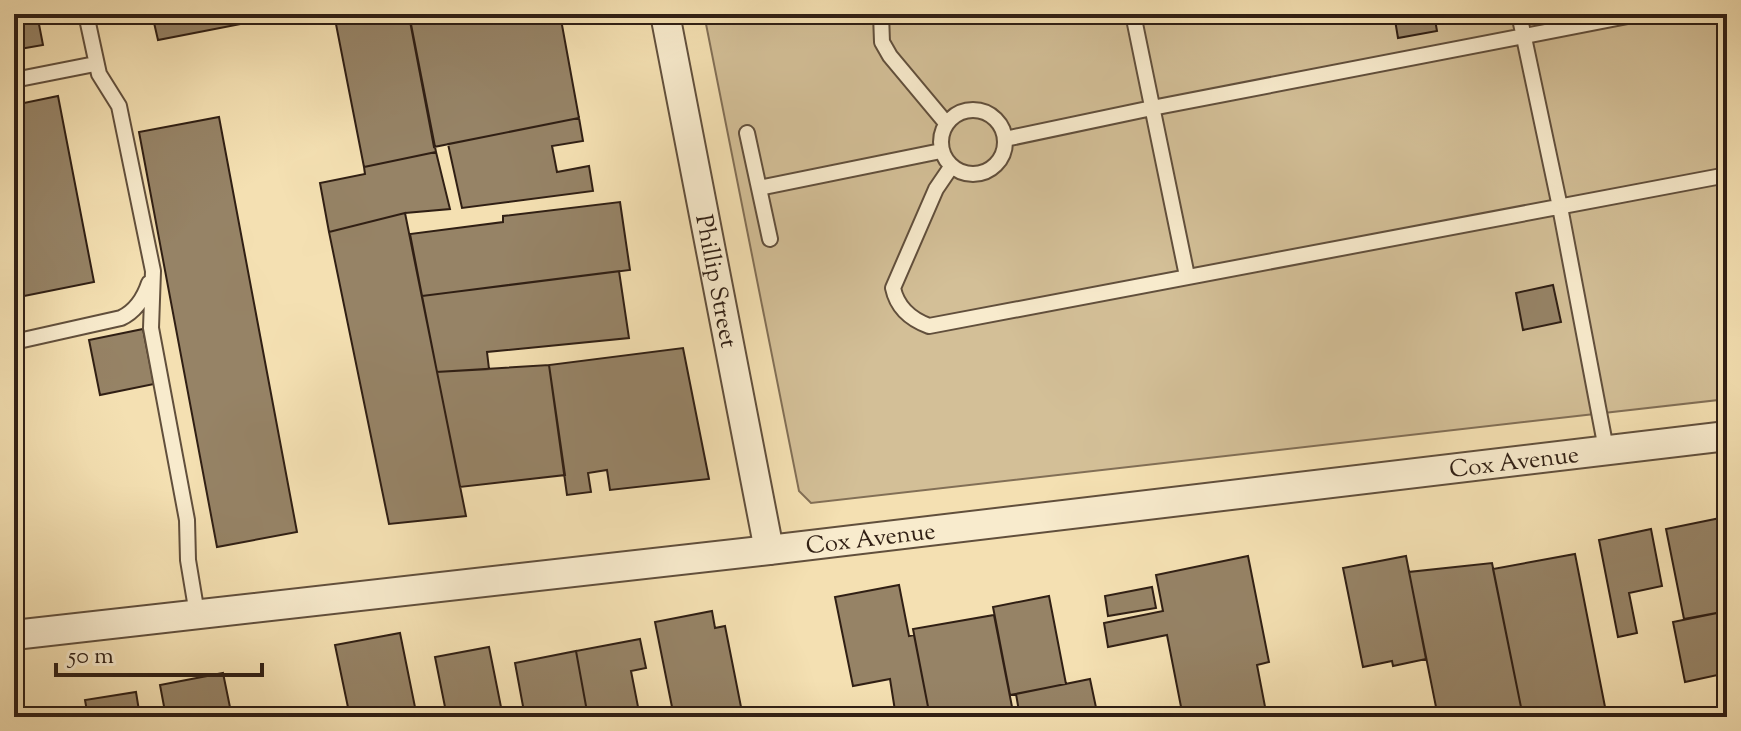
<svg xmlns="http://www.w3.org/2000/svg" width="1741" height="731" font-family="'Sorts Mill Goudy',serif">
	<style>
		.green { fill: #d3bf97; stroke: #826f56; stroke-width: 2 }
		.building { fill: #968366; stroke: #301f14; stroke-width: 2 }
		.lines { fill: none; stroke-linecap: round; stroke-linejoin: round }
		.service-casing { stroke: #614f3c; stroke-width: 18 }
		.minor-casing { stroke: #614f3c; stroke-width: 32 }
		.service { stroke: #f8ebcd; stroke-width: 14 }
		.minor { stroke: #f8ebcd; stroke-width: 28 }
		.labels { text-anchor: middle; stroke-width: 6; stroke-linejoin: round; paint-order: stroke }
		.street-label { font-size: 24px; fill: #301f14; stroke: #f8ebcd }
	</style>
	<rect width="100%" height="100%" fill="#f4e0b2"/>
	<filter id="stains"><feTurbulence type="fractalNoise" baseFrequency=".0025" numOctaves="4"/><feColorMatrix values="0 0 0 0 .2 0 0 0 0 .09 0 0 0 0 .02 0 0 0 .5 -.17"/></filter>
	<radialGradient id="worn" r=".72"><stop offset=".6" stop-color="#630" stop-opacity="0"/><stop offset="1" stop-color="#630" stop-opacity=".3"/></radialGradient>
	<!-- green -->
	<path class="green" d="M704,14h1023v385l-916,104 -12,-12z"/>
	<!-- building -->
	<path class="building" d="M14,14h23l6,31 -29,5z
		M152,14h97l2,8 -93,18z
		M334,14h75l27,138 -72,15z
		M419,14h141l19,104 -145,29 -25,-131z
		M1394,14h40l3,17 -39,7z
		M58,96l36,186 -80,16v-193z
		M219,117l78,415 -80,15 -78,-415z
		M579,118l4,23 -31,5 5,26 32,-6 4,25 -131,17 -14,-64z
		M436,152l14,57 -45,4 -76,19 -9,-49 45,-9 -1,-7z
		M620,202l10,68 -208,26 -12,-62 93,-12v-6z
		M405,213l61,303 -77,8 -60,-292z
		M619,271l10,67 -142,14 2,17 -52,3 -15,-76z
		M1553,285l8,37 -38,8 -7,-37z
		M143,329l11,55 -54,11 -11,-55z
		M683,348l26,131 -99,11 -3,-20 -19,3 3,19 -24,3 -18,-130z
		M549,365l16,110 -105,12 -23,-115z
		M1725,517l2,13v81l-43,8 -18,-90z
		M1651,529l11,57 -33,7 8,40 -19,4 -19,-97z
		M1575,554l31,158 -38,5h-45l-30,-148z
		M1248,556l21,106 -12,3 10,52h-84l-16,-82 -59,12 -4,-24 59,-12 -7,-36z
		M1406,556l20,103 -33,7 -1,-5 -29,6 -20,-99z
		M1492,563l31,154h-85l-29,-145z
		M899,585l10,51 5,-1 16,82h-34l-6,-38 -37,7 -18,-89z
		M1152,587l4,21 -48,8 -3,-20z
		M1049,596l17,88 -56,11 -17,-88z
		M712,611l3,17 10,-2 18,91h-69l-19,-95z
		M1727,611v62l-42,9 -12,-60z
		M994,615l20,102h-84l-17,-88z
		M400,633l17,84h-67l-15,-72z
		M640,639l6,29 -15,3 9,46h-52l-12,-66z
		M489,647l14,70h-56l-12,-60z
		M576,651l12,66h-63l-10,-54z
		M223,673l9,44h-66l-6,-32z
		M1090,679l8,38h-78l-4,-23z
		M136,692l4,25h-52l-3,-17z"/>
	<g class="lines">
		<!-- service casing -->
		<g class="service-casing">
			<path id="service" d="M86,14l13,60 20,32 34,165 -2,57 36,192 1,40 9,54
				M881,14l1,28 8,14 56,67
				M1133,14l54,262
				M1519,14l41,193 46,242
				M14,80l81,-16
				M941 142a32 32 0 1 1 64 0a32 32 0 1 1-64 0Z
				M747,133l23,106
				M1005,139l147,-31 486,-94
				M951,167l-15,22 -43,99c4,19 17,31 36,38l798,-151
				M759,188l182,-37
				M14,342l107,-24c15,-7 23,-20 28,-35"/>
		</g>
		<!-- minor casing -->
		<g class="minor-casing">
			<g id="minor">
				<path id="s1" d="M665,14l104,536"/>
				<path id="s2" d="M14,635l755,-85 958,-114"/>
			</g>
		</g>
		<!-- service -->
		<use href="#service" class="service"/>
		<!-- minor -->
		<use href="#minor" class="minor"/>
	</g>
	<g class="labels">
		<!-- street labels -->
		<g class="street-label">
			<text dy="8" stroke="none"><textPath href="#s1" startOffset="272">Phillip Street</textPath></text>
			<text dy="8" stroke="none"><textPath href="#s2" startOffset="1510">Cox Avenue</textPath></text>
			<text dy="8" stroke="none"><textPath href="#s2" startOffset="862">Cox Avenue</textPath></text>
		</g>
	</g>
	<!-- margin -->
	<rect width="1741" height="731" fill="none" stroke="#f4e0b2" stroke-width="48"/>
	<rect x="16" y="16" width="1709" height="699" fill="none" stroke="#301f14" stroke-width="4"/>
	<rect x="24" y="24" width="1693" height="683" fill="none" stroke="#301f14" stroke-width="2"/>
	<!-- scale -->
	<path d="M56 663v12h206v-12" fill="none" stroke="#301f14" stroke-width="4"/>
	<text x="68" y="663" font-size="24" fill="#301f14" stroke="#f8ebcd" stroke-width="6" paint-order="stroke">50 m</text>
	<rect width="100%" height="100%" filter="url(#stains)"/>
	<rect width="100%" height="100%" fill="url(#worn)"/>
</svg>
